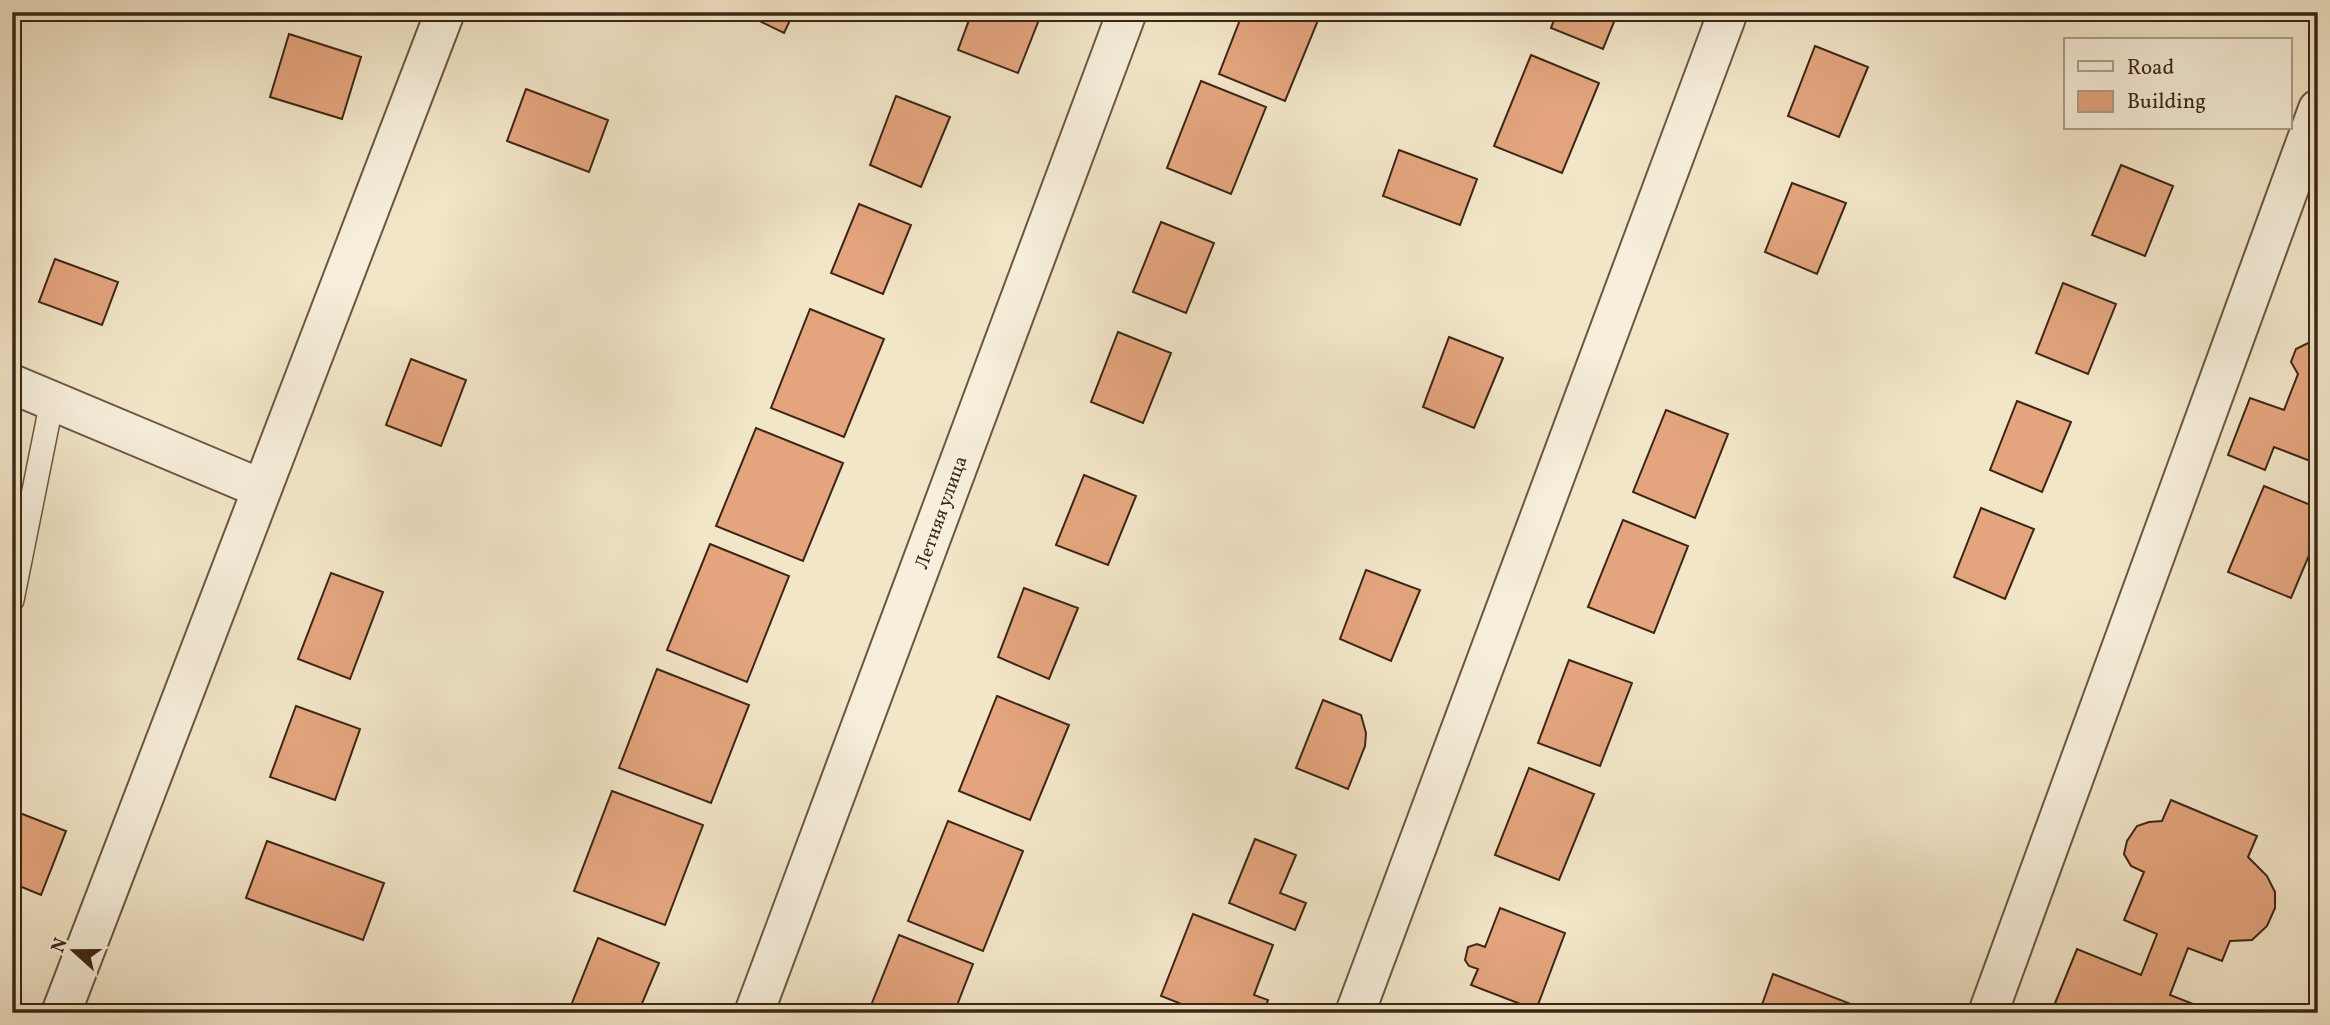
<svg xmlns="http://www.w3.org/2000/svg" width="2330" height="1025" font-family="Vollkorn,serif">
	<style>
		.building { fill: #e4a57e; stroke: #3c2714; stroke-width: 2 }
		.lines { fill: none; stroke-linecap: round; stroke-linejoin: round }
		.service-casing { stroke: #6a5741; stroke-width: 26 }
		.minor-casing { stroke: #6a5741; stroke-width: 42 }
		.service { stroke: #f7efdb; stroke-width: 23 }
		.minor { stroke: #f7efdb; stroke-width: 38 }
		.labels { text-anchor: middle; stroke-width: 5; stroke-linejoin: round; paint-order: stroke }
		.street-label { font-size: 19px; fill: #3c2714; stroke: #f7efdb }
	</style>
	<rect width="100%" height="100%" fill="#f2e6c8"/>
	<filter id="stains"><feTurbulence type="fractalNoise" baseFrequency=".00286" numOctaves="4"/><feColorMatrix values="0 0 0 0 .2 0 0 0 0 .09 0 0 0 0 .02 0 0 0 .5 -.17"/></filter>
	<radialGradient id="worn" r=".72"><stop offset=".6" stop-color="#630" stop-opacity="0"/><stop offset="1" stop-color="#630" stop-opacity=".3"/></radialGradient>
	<!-- building -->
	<path class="building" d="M741,12h53l-10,21z
		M972,12h70l-24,61 -60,-23z
		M1243,12l78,1 -36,88 -66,-27z
		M1557,12h61l-15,37 -52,-21z
		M1878,12h18l-3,7z
		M289,34l72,23 -19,62 -72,-22z
		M1815,46l53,21 -29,70 -51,-21z
		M1531,55l68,28 -37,90 -68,-27z
		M1201,81l65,26 -35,87 -64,-26z
		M526,89l82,31 -19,52 -82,-31z
		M896,96l54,21 -29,70 -51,-22z
		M1399,150l78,29 -17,46 -77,-29z
		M2121,165l52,21 -28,70 -53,-21z
		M1792,183l54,20 -29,71 -52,-22z
		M859,204l52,21 -28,69 -52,-21z
		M1161,222l53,21 -28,70 -53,-21z
		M55,259l63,23 -16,43 -63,-23z
		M2063,283l53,21 -28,70 -52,-21z
		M810,309l74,30 -40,98 -73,-29z
		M1118,332l53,21 -28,70 -52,-21z
		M1449,337l54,21 -29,70 -51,-21z
		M2308,343l10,3v118l-44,-17 -9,23 -37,-15 22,-57 34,12 14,-36 -7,-12 5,-13z
		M411,359l55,21 -25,66 -55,-21z
		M2017,401l54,21 -29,70 -52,-22z
		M1666,410l62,24 -33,84 -62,-26z
		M756,428l87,35 -40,98 -87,-35z
		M1084,475l52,21 -28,69 -52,-20z
		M2264,486l54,22v26l-27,64 -63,-26z
		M1981,508l53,21 -29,70 -51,-22z
		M1623,520l65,26 -34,87 -66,-26z
		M710,544l79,32 -42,106 -80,-32z
		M1366,570l54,20 -29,71 -51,-22z
		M331,573l52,19 -33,87 -52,-20z
		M1024,588l54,20 -29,71 -51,-22z
		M1569,660l63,23 -32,83 -62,-23z
		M657,669l92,36 -38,98 -92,-35z
		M997,696l72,29 -39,95 -71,-29z
		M1323,700l38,15 5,18 -1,13 -17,43 -52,-21z
		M296,706l64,23 -25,71 -65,-23z
		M1529,768l65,26 -35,86 -64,-25z
		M612,791l91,34 -38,100 -91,-34z
		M2171,800l86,36 -9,21 19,19 8,16v16l-8,18 -15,14 -22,1 -8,20 -34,-13 -18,47 46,18h-165l26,-64 64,26 16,-41 -33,-14 20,-48 -13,-6 -7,-12 3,-13 10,-15 12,-4 13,-1z
		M12,810l54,21 -25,64 -29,-12z
		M948,821l75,30 -40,100 -75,-30z
		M1255,839l41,16 -16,38 26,10 -11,27 -66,-27z
		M267,841l117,42 -21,57 -117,-42z
		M1500,908l65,25 -29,77 -65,-25 7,-16 -9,-3 -4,-6 3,-13 9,-3 8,3z
		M1193,914l80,31 -19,50 14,5 -5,13h-59l-43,-17z
		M899,935l74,29 -19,49h-86z
		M598,938l61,25 -21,50h-70z
		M1773,974l78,30 -3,9h-89z"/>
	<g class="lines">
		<!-- service casing -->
		<g class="service-casing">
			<path id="service" d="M12,600l40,-199"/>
		</g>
		<!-- minor casing -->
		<g class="minor-casing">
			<path id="minor" d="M12,384l250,105
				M61,1013l384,-1001
				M754,1013l373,-1001
				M1355,1013l373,-1001
				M1988,1013l330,-904"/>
		</g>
		<!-- service -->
		<use href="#service" class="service"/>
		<!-- minor -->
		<use href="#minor" class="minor"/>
	</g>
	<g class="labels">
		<!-- street labels -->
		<g class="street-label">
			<text transform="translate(940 512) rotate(-70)" y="7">Летняя улица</text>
		</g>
	</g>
	<!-- margin -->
	<rect width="2330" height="1025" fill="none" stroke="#f2e6c8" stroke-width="42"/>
	<rect x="14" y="14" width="2302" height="997" fill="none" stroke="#3c2714" stroke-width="3.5"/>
	<rect x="21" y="21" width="2288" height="983" fill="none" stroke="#3c2714" stroke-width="2"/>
	<!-- legend -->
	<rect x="2064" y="38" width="228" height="91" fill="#f7efdb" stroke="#ac9f8b" stroke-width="2"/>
	<rect x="2078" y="61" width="35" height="10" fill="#f7efdb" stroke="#ac9f8b" stroke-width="2"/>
	<text x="2127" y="74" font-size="21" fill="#3c2714">Road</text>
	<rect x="2078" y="91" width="35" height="21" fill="#e4a57e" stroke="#ac9f8b" stroke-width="2"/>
	<text x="2127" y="108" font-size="21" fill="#3c2714">Building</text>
	<!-- north arrow -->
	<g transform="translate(74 951) rotate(291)" stroke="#f7efdb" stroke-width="5" paint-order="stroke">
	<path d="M0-5L12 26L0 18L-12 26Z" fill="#3c2714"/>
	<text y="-10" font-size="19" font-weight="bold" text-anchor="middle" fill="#3c2714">N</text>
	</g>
	<rect width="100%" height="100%" filter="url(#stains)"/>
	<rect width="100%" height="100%" fill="url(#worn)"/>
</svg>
